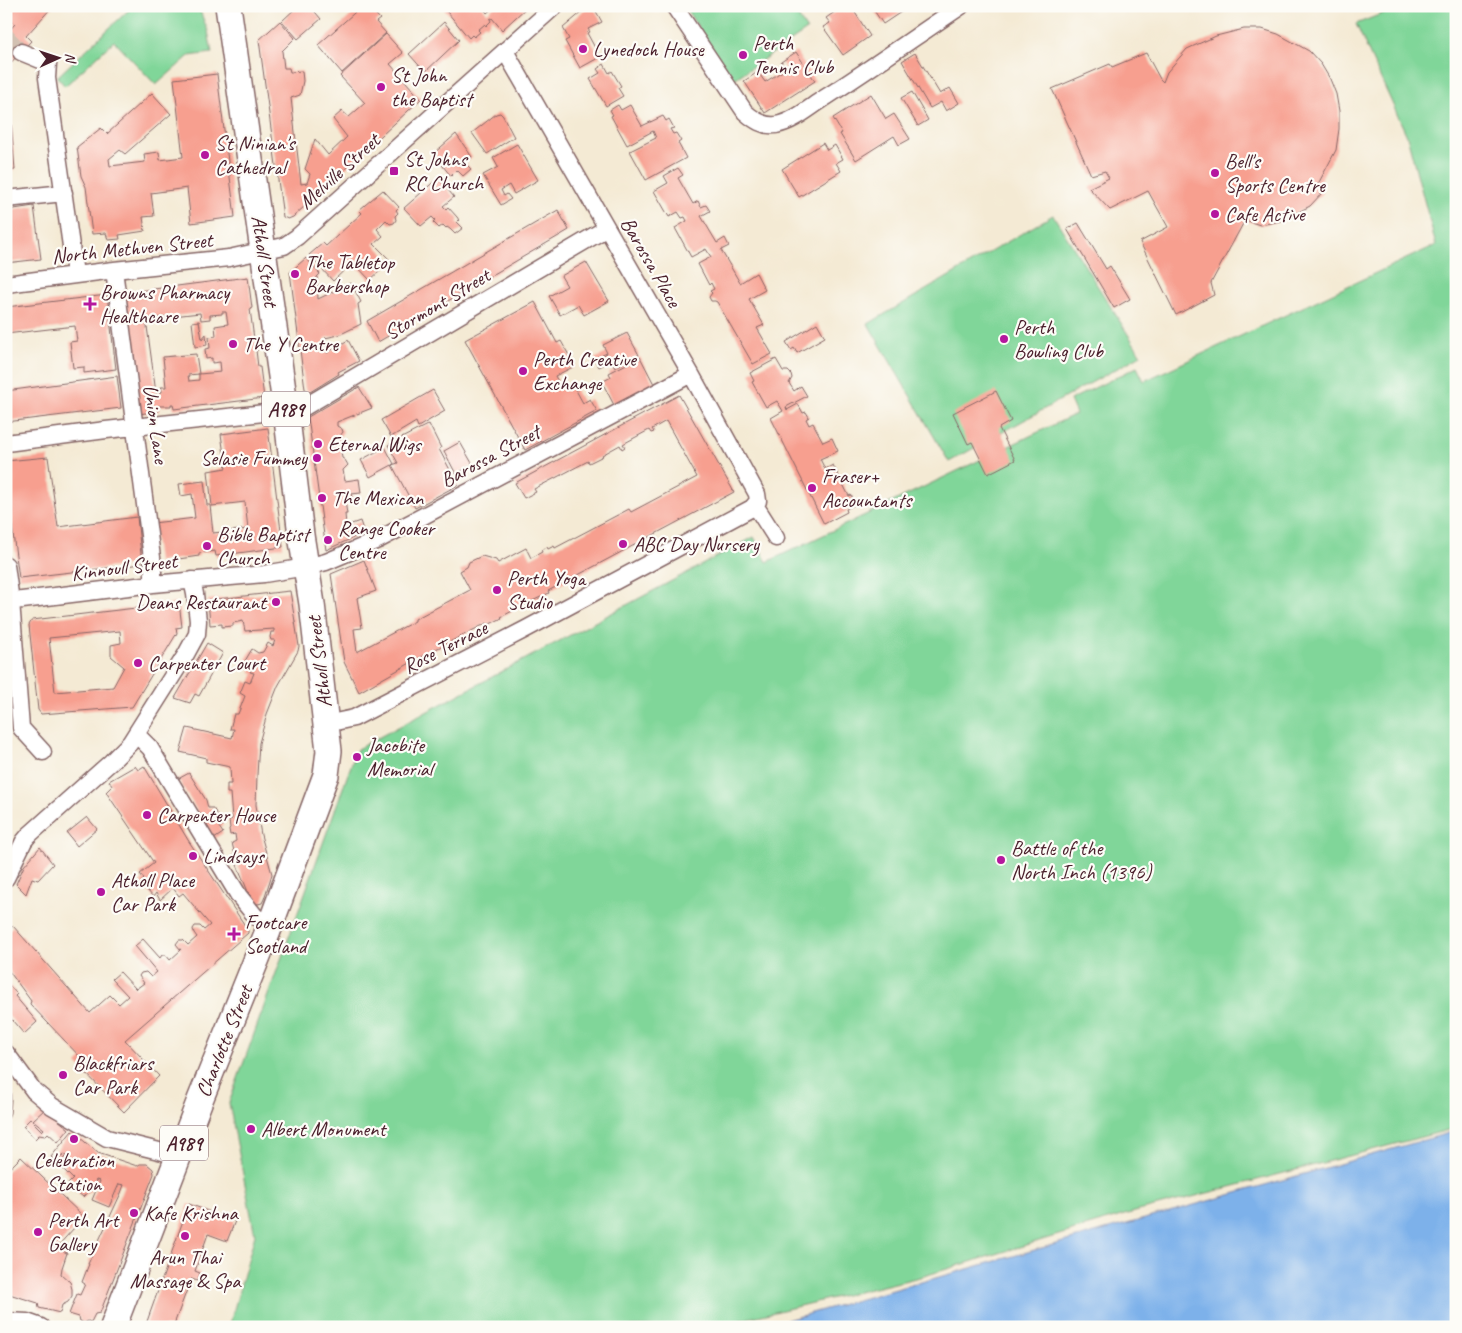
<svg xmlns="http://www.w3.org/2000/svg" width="1462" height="1333" font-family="Caveat,sans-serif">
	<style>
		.green { fill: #80d699; stroke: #657a62 }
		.water { fill: #7db1ea; stroke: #64688a }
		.building { fill: #f79f8f; fill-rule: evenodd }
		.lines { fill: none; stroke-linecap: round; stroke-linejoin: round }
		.street-tunnel { stroke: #d2c1b2; stroke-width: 16; stroke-dasharray: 16 8; stroke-linecap: butt }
		.street-casing { stroke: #866666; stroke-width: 19 }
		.primary-casing { stroke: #866666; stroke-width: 28 }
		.street { stroke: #fff; stroke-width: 16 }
		.primary { stroke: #fff; stroke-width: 25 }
		.poi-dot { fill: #b5179e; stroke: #fdfcf7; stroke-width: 2 }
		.labels { text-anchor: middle; stroke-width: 4.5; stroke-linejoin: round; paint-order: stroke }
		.shield { fill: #fdfcf7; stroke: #806168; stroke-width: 1 }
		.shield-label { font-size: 20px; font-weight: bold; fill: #4a1f2b }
		.poi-label { font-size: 21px; fill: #4a1f2b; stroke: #fdfcf7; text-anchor: start }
		.street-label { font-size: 21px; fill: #4a1f2b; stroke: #fdfcf7 }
	</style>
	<rect width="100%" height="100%" fill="#fdfcf7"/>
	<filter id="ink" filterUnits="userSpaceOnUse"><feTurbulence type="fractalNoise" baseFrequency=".02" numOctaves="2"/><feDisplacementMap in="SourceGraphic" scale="10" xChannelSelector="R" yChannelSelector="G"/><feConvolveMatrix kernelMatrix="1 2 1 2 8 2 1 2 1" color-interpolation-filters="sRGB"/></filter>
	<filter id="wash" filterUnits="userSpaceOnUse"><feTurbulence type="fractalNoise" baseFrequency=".0096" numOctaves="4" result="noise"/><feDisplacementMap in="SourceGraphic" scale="20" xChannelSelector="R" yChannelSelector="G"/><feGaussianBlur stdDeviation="1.12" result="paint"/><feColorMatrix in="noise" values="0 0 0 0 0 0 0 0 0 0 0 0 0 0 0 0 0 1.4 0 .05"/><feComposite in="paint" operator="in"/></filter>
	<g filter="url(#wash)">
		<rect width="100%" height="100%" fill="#f4ead4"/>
		<!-- green -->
		<path class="green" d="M133,6h65l10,25 4,22 -23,3 -33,29 -42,-44 -49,45 -8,-9z
			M684,6h107l16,24 -74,50z
			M1402,6h54v1122l-325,85 -207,63 -212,51h-483l26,-92 -26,-132 128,-354 397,-212 13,25 309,-148 -6,-14 67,-33 7,14 292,-136 -29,-109 -51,-112z
			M1053,215l88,140 -192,107 -81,-138z"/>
		<!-- water -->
		<path class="water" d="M1456,1131v196h-693l6,-2z"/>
		<g id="blocks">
			<!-- building -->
			<path class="building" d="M6,6h47l-27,30 5,5 -25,27v-34l9,-10 -9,-8z
				M298,6h12l11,13 -23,20 -16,-18z
				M362,6h6l12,13 -4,3 10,11 -44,40 -24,-28z
				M442,6h40l5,7 8,-7h33l-26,24 -10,-12 -2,1 1,2 -5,5 -1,-2 -7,6 2,2 -6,5 -2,-2 -3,3z
				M589,6h4l9,16 -14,7 2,3 -3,1 13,24 -20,11 -15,-27 4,-2 -6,-11z
				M871,6h39l-27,18z
				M842,7l4,5 6,-4 18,28 -27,19 -20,-28 7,-4 -4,-5z
				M280,21l15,17 -13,13 2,17h5l1,4 12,-1 1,10 -3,14 -9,3 10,86 6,-1 3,-9 -5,-5 10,-30 13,16 19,-18 -14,-18 9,-8 7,6 16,-14 -25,-27 46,-42 17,19 -13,11 31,35 -103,95 -25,23 -5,2 -5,-2 -24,-177z
				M444,22l15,18 -34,32 -16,-18z
				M1244,29h18l16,5 31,17 12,13 9,15 6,15 3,17v18l-3,21 -19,36 6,6 -13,14 -29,15 -21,4 -15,-5 -34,63 3,12 -38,20 -36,-73 28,-15 -20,-36 -38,19 -21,-22 20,-10 -4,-7 -14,4 -39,-86 58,-25 2,3 34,-14 14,26 3,3 4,-10 20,-23 29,-13z
				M796,52l19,29 -50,32 -21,-32 14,-9 7,10 21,-13 -5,-7z
				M915,53l25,41 10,-6 9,15 -13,8 -5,-9 -11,6 -28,-47z
				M604,64l5,9 3,-2 9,15 -3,2 5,8 -17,10 -16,-27 10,-6 -3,-4z
				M217,74l18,143 -44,6 -4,-35 -36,5 3,23 -11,1 2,14 -26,4 1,4 -12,1 -2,-7 -14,1 -6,-47 -5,-11 -4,-29 24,-19 6,6 45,-41 19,21 -46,40 -5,-4 -11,9 1,7 35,-4 -1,-8 15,-2 1,8 23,-3 -9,-78z
				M6,76h2v8l7,86 -9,1z
				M912,92l16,28 -10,6 -17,-28z
				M871,94l15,25 8,-5 16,25 -11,6 -5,-9 -38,24 -16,-26 2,-1 -9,-15z
				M618,105l3,5 9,-5 12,21 21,-10 3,5 3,-2 5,9 -4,1 3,5 3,-1 5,8 -3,2 8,15 -40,22 -16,-29 26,-13 -3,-7 -26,14 -16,-29 2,-1 -3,-5z
				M500,113l3,3 11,21 -27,17 -15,-21 24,-19z
				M456,134l16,23 -7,6 6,6 -8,7 -6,-6 -6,6 -18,-22z
				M823,143l4,7 8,-5 8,14 -7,4 5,8 -42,26 -17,-28z
				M517,144l21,36 -24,14 -5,-9 -8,5 3,6 3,-2 4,5 -10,6 -18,-30 15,-8 -5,-9z
				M678,168l5,7 -5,3 15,26 5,-3 3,6 5,-2 4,6 -9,5 16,27 8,-5 4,8 -8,4 19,33 16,-10 9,17 -16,9 15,26 -7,3 15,26 -19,10 -36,-62 -2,-1h-4l-2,-4 3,-4 -2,-2 4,-2 -3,-6 -2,2 -11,-21 13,-7 -5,-8 -15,8 -16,-29 12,-7 -2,-4 -3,1 -4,-6 -9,5 -15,-26 14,-8 -4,-7z
				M438,178l16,19 -11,9 3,3 2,-2 9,10 2,3 -2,2 6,6 -8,6 -5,-5 -3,-2 -1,1 -3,-3 -4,3 -6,-6 2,-2 -3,-3 -11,9 -17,-18z
				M383,190l16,17 -3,3 2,3 -3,3 1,4 -2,3 -4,1 -4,-4 -9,9 6,7 -9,8 17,17 -21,19 -17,-18 -20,19 -24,-26 14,-12 3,3 36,-33 -3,-3z
				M34,206l7,53 -35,4v-27h1l-1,-25 8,-2z
				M558,210l11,20 -191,112 -11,-21z
				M1078,223l28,46 4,-3 20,33 -16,9 -47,-79z
				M306,258l14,16 -3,3 1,22 33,-16 10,19 -3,2 3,20 -22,11 -14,3 2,15 21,-13 11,21 -21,11 1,2 -29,18 -5,-3 -15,-117z
				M586,262l23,39 -25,14 -6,-10 -18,10 -11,-19 18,-10 -6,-10z
				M248,277l4,31 -2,1 4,30h2l2,11h-2l2,17h2l4,31 -90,11 -1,-5h-2v2h-13l1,5 -20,3 -17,-121zM222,312h4l2,12 -13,2 1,10 -7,1 1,11 -5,1 1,10 6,-1v5l8,-1 1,10 -22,2v6l-10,1 -1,-6 11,-1 -3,-20 -33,3 3,30h-5l1,5 -6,1 -10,-74 54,-6 1,7 9,-1v-4l12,-1z
				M107,295l9,74 -32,4v-6l-11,1 -3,-26 7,-1 -2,-15 -69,8v-27z
				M535,302l22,41 4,-2 14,25 -20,10 7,13 10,-6 11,20 7,-4 7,12 -72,39 -60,-110z
				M199,321l3,18 4,-5 1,11 -12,2 -3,-25z
				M817,323l8,14 -28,16 -3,-5 -3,2 -5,-8z
				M627,333l12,22 -24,12 -4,-6 -12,6 -5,-8 13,-6 -4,-8z
				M640,357l14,27 -40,21 -12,-23 9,-5 -2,-4z
				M776,359l7,12h5l3,3 1,4 -3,5 5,8 7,-5 6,10 -21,11 1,3 11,-6 5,9 3,-1 3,5 -3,2 3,6 4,-2 10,19 9,-4 6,13 -18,8 5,10 8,-4 16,31 2,-1 5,9 -10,5 1,3 -23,12 -53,-106 12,-7 -6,-10 -11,6 -14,-25 2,-1 -4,-8z
				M117,376l4,32 -115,14v-31z
				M359,387l13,21 -35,14v4l5,3 1,3 -4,5 3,21 3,2 3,5 -5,5 2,11 14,-2 2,14 -10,1 1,4 -1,3h-6l2,13h-2l1,12 14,-5 4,12 -38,17 -18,-133z
				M433,390l12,21 -27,16 -2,-5 -25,15 -10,-17z
				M996,391l15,30 -12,7 16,32 -27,14 -16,-32 -4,2 -15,-31z
				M679,395l55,97 -186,99 1,2 -31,15 -17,9 1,1 -14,7 -1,-2 -59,30 -69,39 -15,-30 -13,-88 33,-14 12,31 -19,7 5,30 -8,1 3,23 58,-31v-2l55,-29 -10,-19 7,-4 2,-5 13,-6 14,4 2,3 28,-15 5,10 11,-6 -1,-2 6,-3 1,2 6,-3 1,2 74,-39 2,3 66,-35 -31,-56 -14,8 2,3 -3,1 -2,-3 -26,14 2,3 -3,2 -2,-4 -18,10 1,1 -14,7 -1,-2 -54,28 2,3 -12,6 -9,-15z
				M429,424l12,24 -2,1 19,36 -43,23 -23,-43 6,-2 -10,-18z
				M268,428l15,119 -67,9 -1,-5 -16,2v3l-41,6 -5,-39 42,-5 -3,-24 -11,2 -2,-12 25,-3 3,24h3l3,28 35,-4 -3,-27 -33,4 -4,-35 18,-3 -5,-34z
				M460,442l13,23 -17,9 -12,-23z
				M385,447l9,17 -24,13 -9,-17z
				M48,457l10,70 79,-10 5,47 -123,14 -13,-96v-21z
				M290,591l9,55 -1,5 -20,35 -11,28 -8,29 -2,32 -1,30 5,30 11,39 -8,25 -2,4 -4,1 -4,-1 -3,-4 -18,-44h2l-3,-12 4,-2 -1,-7 -5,1 -1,-6 1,-1 -1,-8 3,-1 -2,-26h-3v-9h4l-1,-17 -24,-5v-4l-26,-6 7,-24 45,10 2,-9h-4l4,-15h4l7,-18 -5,-3 5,-12 5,2 4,-10 -4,-1 3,-5 -8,-6 7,-12 6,4 5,-1 5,-9 5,3 2,-6h-4l-1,-3 1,-5h3v-3l-29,2 -2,-10 -10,2v3l-11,1v-3l-12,1 -2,-25z
				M179,603l3,24 -6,1 1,5 -45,74 -91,7 -3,-4 -9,-85 3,-5zM120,631l1,12 -10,2v11l13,11 -11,20 -58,5 -6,-54z
				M207,643l16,10 -24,43 -4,-2 -5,9 -15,-5z
				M6,739h2l1,30v34l-2,11z
				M135,766l3,4 6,-4 44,74 60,90v3l-123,107 34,36 -35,36 -47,-48 5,-5 -52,-55 1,-3 -25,-34v-34l7,-7 77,87 20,-18 9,9 9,-8 -16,-17 8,-7 16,17 8,-6 -5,-7 2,-3 5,-1 5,5 6,-5 -22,-26 8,-7 17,19 2,-3h4l4,5 11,-10 -5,-6 3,-4h4l5,5 9,-8 -3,-4 -1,-4 2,-3h5l4,4 6,-5 -27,-32 -4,3 -6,-8 -13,12 -4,-7 -3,4 -12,-14 3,-4 -4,-5 14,-11 -48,-71 6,-6 -3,-5z
				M189,773l17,27 2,8h5l10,17 -4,2 4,6 -9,6 -36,-60z
				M87,817l10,12 -20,17 -10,-13z
				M40,847l13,17 -15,16 -6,-2 -6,16 -10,-10 8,-18z
				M6,982l11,12 -2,2 22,26 -13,12 -18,-21z
				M6,1069l4,9 1,22 -1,13 -4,10z
				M45,1109l24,20 -11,13 -10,-9 -3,3 -6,-1 -4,4 -12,-13 7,-7 12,12 2,-2 -11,-9z
				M72,1131l26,22 39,13 3,-2h7l6,5 1,5 -54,139 -5,1 -4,8 -3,-1 -4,2 -4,-2 -1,-4 -10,-3 8,-20 3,1 5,-11 -3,-2 7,-18h-1l33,-71 3,-8 -5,-1 -10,23 -17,-7 8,-19 -4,-1 -4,9 -9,8 -15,-13 5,-5 -10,-10 3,-3 -4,-4 5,-6 -3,-2 -7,8 -6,-5z
				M21,1157l63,60 -28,31 11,5 -5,15 -1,6 9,8 2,7v7l-4,6 -6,3 -2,8 -21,-5 -1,-5 -32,-10v-121z
				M189,1204l46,17 -8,20 -19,-7 -13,37 5,2 -2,8 -7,-2 -18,48h-28z"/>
		</g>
	</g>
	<g filter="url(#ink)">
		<use href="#blocks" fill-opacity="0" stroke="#866666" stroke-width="1"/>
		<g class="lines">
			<!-- street-tunnel -->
			<path class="street-tunnel" d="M6,36l15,16"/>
			<!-- street casing -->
			<g class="street-casing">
				<path id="street" d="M674,6l71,106c9,8 19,15 31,13 17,-3 33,-17 47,-26 47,-30 92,-62 138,-93
					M21,52l27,11 -1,15 28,196
					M6,199l58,-6
					M114,270l39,295v19
					M6,284l108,-14 115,-12 55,-12 13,-9 258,-231
					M6,443l100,-13 195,-21 306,-181
					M755,505l21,33
					M6,565l5,36 10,127 22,24
					M6,602l147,-18 111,-10 42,-7 20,-5 52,-22 313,-166
					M326,724l28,-6 172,-89 226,-121 6,-7 -1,-7 -66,-120 -186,-323
					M135,735l6,4 9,9 89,148 17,21 15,7
					M6,878l18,-37 5,-6 82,-73 19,-19 55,-87 12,-22 1,-13 -3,-27 -3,-14
					M6,1053l28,38 18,15 55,32 60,15 11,5
					M6,1321l21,1 14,5"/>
			</g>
			<!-- primary casing -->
			<g class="primary-casing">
				<path id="primary" d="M113,1327l87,-227 68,-169 58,-156 3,-24 -17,-147 -11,-69 -15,-124 -58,-405"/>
			</g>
			<!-- street -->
			<use href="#street" class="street"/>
			<!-- primary -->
			<use href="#primary" class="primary"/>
		</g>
	</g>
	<!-- markers -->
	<g class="poi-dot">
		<circle cx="583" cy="49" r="5"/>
		<circle cx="743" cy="55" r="5"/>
		<circle cx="381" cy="87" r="5"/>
		<circle cx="205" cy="155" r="5"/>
		<rect x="389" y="166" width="10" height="10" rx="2.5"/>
		<circle cx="1215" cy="173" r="5"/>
		<circle cx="1215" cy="214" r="5"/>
		<circle cx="295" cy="274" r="5"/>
		<path d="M87.5 296.5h5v5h5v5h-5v5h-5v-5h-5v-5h5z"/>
		<circle cx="1004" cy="339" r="5"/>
		<circle cx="233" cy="344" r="5"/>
		<circle cx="523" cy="371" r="5"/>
		<circle cx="318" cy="444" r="5"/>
		<circle cx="317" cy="458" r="5"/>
		<circle cx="812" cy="488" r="5"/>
		<circle cx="322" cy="498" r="5"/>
		<circle cx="328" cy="540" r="5"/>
		<circle cx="623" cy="544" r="5"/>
		<circle cx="207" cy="546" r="5"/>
		<circle cx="497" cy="590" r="5"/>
		<circle cx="276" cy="602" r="5"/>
		<circle cx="138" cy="663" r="5"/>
		<circle cx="357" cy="757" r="5"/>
		<circle cx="147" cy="815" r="5"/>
		<circle cx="193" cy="856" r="5"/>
		<circle cx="1001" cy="860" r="5"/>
		<circle cx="101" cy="892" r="5"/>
		<path d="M231.5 926.5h5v5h5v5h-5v5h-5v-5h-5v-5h5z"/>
		<circle cx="63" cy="1075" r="5"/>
		<circle cx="251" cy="1129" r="5"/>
		<circle cx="74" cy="1139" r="5"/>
		<circle cx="134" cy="1213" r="5"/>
		<circle cx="38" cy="1232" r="5"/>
		<circle cx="185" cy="1236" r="5"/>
	</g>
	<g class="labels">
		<!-- shield labels -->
		<g class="shield">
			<rect x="262" y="391.5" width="48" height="35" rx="4"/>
			<rect x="160" y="1125.5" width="48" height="35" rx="4"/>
		</g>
		<g class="shield-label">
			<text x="286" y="416">A989</text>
			<text x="184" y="1150">A989</text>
		</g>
		<!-- poi labels -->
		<g class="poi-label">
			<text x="753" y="50">Perth<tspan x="753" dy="24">Tennis Club</tspan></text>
			<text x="593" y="56">Lynedoch House</text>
			<text x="391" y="82">St John<tspan x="391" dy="24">the Baptist</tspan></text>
			<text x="215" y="150">St Ninian's<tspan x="215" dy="24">Cathedral</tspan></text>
			<text x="404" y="166">St Johns<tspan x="404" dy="24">RC Church</tspan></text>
			<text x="1225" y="168">Bell's<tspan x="1225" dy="24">Sports Centre</tspan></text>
			<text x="1225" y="221">Cafe Active</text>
			<text x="305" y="269">The Tabletop<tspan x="305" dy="24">Barbershop</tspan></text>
			<text x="100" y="299">Browns Pharmacy<tspan x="100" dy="24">Healthcare</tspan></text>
			<text x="1014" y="334">Perth<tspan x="1014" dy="24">Bowling Club</tspan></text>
			<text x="243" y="351">The Y Centre</text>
			<text x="533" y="366">Perth Creative<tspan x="533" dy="24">Exchange</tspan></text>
			<text x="328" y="451">Eternal Wigs</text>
			<text x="307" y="465" text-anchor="end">Selasie Fummey</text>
			<text x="822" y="483">Fraser+<tspan x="822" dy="24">Accountants</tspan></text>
			<text x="332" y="505">The Mexican</text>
			<text x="338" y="535">Range Cooker<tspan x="338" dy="24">Centre</tspan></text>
			<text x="217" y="541">Bible Baptist<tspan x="217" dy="24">Church</tspan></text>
			<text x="633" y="551">ABC Day Nursery</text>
			<text x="507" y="585">Perth Yoga<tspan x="507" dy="24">Studio</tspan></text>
			<text x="266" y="609" text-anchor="end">Deans Restaurant</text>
			<text x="148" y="670">Carpenter Court</text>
			<text x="367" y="752">Jacobite<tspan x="367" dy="24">Memorial</tspan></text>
			<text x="157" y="822">Carpenter House</text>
			<text x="1011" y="855">Battle of the<tspan x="1011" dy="24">North Inch (1396)</tspan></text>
			<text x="203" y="863">Lindsays</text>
			<text x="111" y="887">Atholl Place<tspan x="111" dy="24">Car Park</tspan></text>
			<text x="245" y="929">Footcare<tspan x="245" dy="24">Scotland</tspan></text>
			<text x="73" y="1070">Blackfriars<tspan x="73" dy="24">Car Park</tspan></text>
			<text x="261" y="1136">Albert Monument</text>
			<text x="74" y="1167" text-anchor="middle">Celebration<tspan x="74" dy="24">Station</tspan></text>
			<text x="144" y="1220">Kafe Krishna</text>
			<text x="48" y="1227">Perth Art<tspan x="48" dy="24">Gallery</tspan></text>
			<text x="185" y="1264" text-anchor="middle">Arun Thai<tspan x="185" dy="24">Massage &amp; Spa</tspan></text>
		</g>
		<!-- street labels -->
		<g class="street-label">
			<text transform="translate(339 171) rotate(-42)" y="7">Melville Street</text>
			<text transform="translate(132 248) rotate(-6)" y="7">North Methven Street</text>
			<text transform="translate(265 261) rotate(82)" y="7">Atholl Street</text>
			<text transform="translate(651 262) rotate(60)" y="7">Barossa Place</text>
			<text transform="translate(437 304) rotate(-31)" y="7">Stormont Street</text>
			<text transform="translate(156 424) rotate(82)" y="7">Union Lane</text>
			<text transform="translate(490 456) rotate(-28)" y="7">Barossa Street</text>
			<text transform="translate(124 567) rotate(-7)" y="7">Kinnoull Street</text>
			<text transform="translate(445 647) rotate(-27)" y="7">Rose Terrace</text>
			<text transform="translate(319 662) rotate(-97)" y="7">Atholl Street</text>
			<text transform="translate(224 1041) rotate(-68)" y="7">Charlotte Street</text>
		</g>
	</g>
	<!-- margin -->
	<rect width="1462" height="1333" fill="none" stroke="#fdfcf7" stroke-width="25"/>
	<!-- north arrow -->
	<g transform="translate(58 58) rotate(87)" stroke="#fdfcf7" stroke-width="4" paint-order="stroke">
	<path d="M0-4L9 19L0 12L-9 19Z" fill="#4a1f2b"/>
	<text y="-8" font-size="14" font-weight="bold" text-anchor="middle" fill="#4a1f2b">N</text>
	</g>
</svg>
